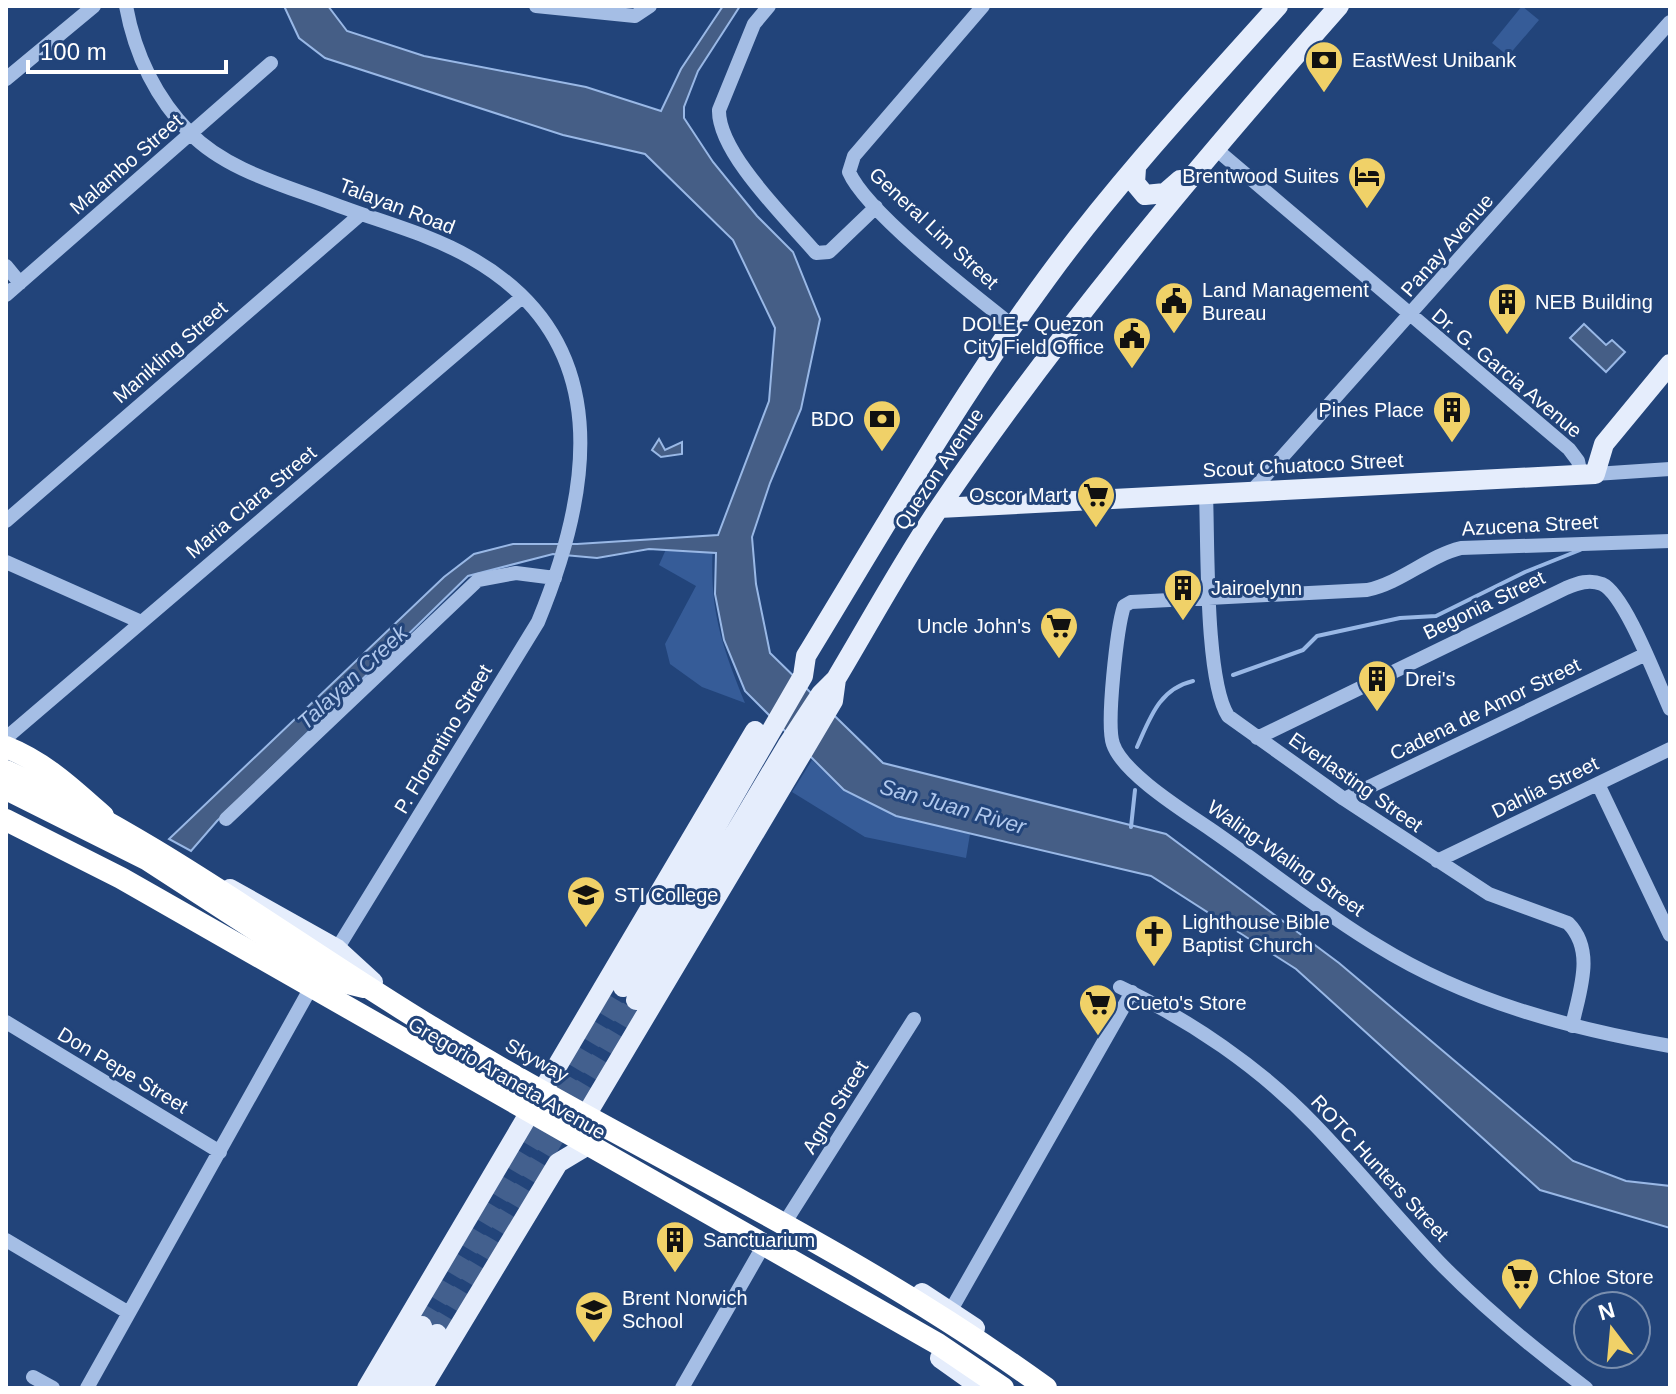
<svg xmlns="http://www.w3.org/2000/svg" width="1676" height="1394" font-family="Helvetica,sans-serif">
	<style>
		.green { fill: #365c98 }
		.water { fill: #455e86; stroke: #99b8e6; stroke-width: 2 }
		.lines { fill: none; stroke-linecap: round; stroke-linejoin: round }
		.stream { stroke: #99b8e6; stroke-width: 4 }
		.major-tunnel { stroke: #43608e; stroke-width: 20; stroke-dasharray: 20 10; stroke-linecap: butt }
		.minor { stroke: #a5bee5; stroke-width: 14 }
		.major { stroke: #e5edfc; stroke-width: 20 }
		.highway { stroke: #fff; stroke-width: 22 }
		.highway-bridge { stroke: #fff; stroke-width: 22 }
		.labels { text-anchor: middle; stroke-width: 6; stroke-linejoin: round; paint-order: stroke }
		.poi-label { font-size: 20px; fill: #fff; stroke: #22447a; text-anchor: start }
		.street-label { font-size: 20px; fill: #fff; stroke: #22447a }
		.water-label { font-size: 22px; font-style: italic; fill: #b0c8ed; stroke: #22447a }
	</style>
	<rect width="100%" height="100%" fill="#22447a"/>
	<!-- green -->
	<path class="green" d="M1522,6l17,14 -31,36 -16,-13z
		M713,544c-4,65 8,99 32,159l-43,-16 -32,-23 -5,-20 31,-58 -37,-21 8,-18z
		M812,760c54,51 89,57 158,74l-4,24 -101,-21 -73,-45z"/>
	<!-- water -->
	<path class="water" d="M284,6h44l19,25 77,25 162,31 75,24 20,-42 42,-63h17l-42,65 -14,36v11l29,44 44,54 36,36 27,67 -19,90 -31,74 -18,54 4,47 14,69 113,110 283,71 173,129 234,198 53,20 44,5v42l-130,-38 -244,-221 -145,-93 -255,-60 -52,-26 -99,-99 -21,-51 -9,-46 1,-41 -67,-4 -52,9 -44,-4 -85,22 -251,245 -26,30 -22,-12 275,-262 30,-23 39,-10h64l141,-9 51,-134 6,-73 -42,-88 -88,-86 -82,-19 -238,-77 -26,-20z
		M1584,324l22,21 6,-5 13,12 -19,20 -36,-34z
		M659,439l6,11 17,-8v12l-21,3 -9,-7z"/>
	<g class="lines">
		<!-- stream -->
		<path class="stream" d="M1233,675l70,-25 14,-14 83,-18 36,-2 89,-44 55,-22
			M1137,747c13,-29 22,-58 56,-66
			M1131,827l4,-37"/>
		<!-- major-tunnel -->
		<path class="major-tunnel" d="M422,1326l201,-339
			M437,1334l199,-334"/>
		<!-- minor -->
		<path class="minor" d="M126,6c9,49 29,91 64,127 36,37 94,52 141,70 46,18 97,30 140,55 146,83 121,233 67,364l-201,327
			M536,6l99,10 15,-10
			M769,6l-15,18 -35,86c-1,43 69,110 97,143l13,-1 47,-45
			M983,6l-129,150 -5,16c17,40 126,124 164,154
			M6,79l88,-73
			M1217,150l352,299 9,12 3,14
			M6,266l14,17
			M6,295l265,-232
			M1595,474l75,-5
			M1251,492l419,-470
			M1206,494c2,49 -1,186 22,222l116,83 145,95 79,29c28,28 11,69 4,103
			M6,521l355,-307
			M1670,541l-209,7c-33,8 -60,35 -94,42l-236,12 -7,4c-7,22 -18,118 -11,138 10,30 74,69 100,87 55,38 108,81 165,115 89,55 190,82 292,100
			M6,562l135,60
			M6,738l515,-440
			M1257,738l309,-150c12,-5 23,-9 36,-4 23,10 56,99 68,125
			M1598,784l72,151
			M1344,799l300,-144
			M226,819l252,-239 38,-7 39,5
			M1437,861l233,-112
			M1120,987c70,33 139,80 193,136 43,44 83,94 126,139 45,46 96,88 147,126
			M6,1022l214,130
			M789,1216l125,-197
			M6,1240l123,73
			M951,1310l181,-318
			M33,1377l20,11
			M87,1388l222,-397
			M682,1388l79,-138"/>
		<!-- major -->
		<path class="major" d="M1136,168l-1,15 10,12 20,-2 15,-13
			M939,508l656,-34 9,-30 66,-80
			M230,889l107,60 36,33
			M623,987l180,-311 3,-20c78,-128 152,-257 241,-378 70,-96 152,-184 231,-272
			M636,1000l151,-254 34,-52 15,-15c34,-57 66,-116 103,-171 120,-177 259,-342 400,-502
			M591,1107l242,-406 3,-22
			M922,1293l53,35
			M940,1358l42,30
			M367,1388l388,-657
			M384,1388l38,-62
			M404,1388l33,-54
			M422,1388l136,-225 25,-15"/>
		<!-- highway -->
		<path class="highway" d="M6,747c38,15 67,42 97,69
			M6,789l142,71 183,119 33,8"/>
		<!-- highway-bridge -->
		<path class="highway-bridge" d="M6,771c152,68 285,171 427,257 202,123 421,220 613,360
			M6,820l115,58 817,466 65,44"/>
	</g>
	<!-- icons -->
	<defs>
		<g id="bank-pin" transform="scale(2)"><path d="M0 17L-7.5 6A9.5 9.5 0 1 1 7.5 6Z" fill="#f0d168" stroke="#22447a"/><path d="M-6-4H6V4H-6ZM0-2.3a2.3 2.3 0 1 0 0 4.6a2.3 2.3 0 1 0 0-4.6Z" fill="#111"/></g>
		<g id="hotel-pin" transform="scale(2)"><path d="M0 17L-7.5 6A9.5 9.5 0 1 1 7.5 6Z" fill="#f0d168" stroke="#22447a"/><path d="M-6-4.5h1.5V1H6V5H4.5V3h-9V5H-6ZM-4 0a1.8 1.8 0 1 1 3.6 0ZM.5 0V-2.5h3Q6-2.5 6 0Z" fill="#111"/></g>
		<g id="civic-pin" transform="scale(2)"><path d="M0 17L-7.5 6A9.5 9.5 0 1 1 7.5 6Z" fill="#f0d168" stroke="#22447a"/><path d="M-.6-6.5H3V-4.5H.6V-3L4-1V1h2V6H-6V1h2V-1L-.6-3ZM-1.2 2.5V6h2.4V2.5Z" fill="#111"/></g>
		<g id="building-pin" transform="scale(2)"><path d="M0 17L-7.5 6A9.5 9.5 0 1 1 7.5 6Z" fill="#f0d168" stroke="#22447a"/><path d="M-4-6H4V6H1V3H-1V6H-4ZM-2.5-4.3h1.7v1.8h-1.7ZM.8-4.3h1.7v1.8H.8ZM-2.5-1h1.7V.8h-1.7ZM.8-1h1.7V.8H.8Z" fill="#111"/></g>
		<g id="supermarket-pin" transform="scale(2)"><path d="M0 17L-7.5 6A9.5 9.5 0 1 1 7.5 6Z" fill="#f0d168" stroke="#22447a"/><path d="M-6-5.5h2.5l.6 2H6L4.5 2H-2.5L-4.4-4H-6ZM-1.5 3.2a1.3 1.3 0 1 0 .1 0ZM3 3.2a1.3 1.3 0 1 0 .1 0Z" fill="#111"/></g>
		<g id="university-pin" transform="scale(2)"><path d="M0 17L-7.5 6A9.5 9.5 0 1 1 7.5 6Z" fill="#f0d168" stroke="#22447a"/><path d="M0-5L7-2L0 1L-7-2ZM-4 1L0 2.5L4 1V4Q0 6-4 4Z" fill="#111"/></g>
		<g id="church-pin" transform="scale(2)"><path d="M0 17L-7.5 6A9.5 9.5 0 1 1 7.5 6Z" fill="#f0d168" stroke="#22447a"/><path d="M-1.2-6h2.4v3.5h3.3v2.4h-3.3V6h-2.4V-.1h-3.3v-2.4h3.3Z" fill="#111"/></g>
		<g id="school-pin" transform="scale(2)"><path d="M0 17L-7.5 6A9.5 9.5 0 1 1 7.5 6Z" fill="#f0d168" stroke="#22447a"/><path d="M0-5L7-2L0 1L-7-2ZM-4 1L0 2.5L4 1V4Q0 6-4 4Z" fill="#111"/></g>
	</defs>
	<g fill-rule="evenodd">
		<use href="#bank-pin" x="1324" y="60"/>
		<use href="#hotel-pin" x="1367" y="176"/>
		<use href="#civic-pin" x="1174" y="301"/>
		<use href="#building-pin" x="1507" y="302"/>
		<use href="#civic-pin" x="1132" y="336"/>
		<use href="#building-pin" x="1452" y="410"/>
		<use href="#bank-pin" x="882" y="419"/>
		<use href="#supermarket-pin" x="1096" y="495"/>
		<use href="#building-pin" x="1183" y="588"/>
		<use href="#supermarket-pin" x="1059" y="626"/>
		<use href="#building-pin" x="1377" y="679"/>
		<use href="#university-pin" x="586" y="895"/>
		<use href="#church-pin" x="1154" y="934"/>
		<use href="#supermarket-pin" x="1098" y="1003"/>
		<use href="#building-pin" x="675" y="1240"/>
		<use href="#supermarket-pin" x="1520" y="1277"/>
		<use href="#school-pin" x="594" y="1310"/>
	</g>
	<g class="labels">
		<!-- poi labels -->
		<g class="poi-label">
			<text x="1352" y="67">EastWest Unibank</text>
			<text x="1339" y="183" text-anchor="end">Brentwood Suites</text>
			<text x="1202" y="297">Land Management<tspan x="1202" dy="23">Bureau</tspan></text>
			<text x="1535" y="309">NEB Building</text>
			<text x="1104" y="331" text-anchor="end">DOLE - Quezon<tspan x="1104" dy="23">City Field Office</tspan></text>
			<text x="1424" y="417" text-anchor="end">Pines Place</text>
			<text x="854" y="426" text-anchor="end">BDO</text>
			<text x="1068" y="502" text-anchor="end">Oscor Mart</text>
			<text x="1211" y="595">Jairoelynn</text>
			<text x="1031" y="633" text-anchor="end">Uncle John's</text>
			<text x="1405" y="686">Drei's</text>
			<text x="614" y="902">STI College</text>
			<text x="1182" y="929">Lighthouse Bible<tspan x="1182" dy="23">Baptist Church</tspan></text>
			<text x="1126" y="1010">Cueto's Store</text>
			<text x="703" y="1247">Sanctuarium</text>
			<text x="1548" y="1284">Chloe Store</text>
			<text x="622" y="1305">Brent Norwich<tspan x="622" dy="23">School</tspan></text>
		</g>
		<!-- street labels -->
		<g class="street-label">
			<text transform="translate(126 164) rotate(-41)" y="7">Malambo Street</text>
			<text transform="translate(397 206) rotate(21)" y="7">Talayan Road</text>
			<text transform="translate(934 228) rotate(43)" y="7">General Lim Street</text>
			<text transform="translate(1447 245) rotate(-49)" y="7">Panay Avenue</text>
			<text transform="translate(170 352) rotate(-41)" y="7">Manikling Street</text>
			<text transform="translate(1507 373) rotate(40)" y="7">Dr. G. Garcia Avenue</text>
			<text transform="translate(1303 465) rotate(-3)" y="7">Scout Chuatoco Street</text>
			<text transform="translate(939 469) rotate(-56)" y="7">Quezon Avenue</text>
			<text transform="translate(251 502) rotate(-40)" y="7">Maria Clara Street</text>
			<text transform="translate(1530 525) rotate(-3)" y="7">Azucena Street</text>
			<text transform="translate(1484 605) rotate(-26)" y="7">Begonia Street</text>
			<text transform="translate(1485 709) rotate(-26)" y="7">Cadena de Amor Street</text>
			<text transform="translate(443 739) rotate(-59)" y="7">P. Florentino Street</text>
			<text transform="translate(1356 782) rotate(35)" y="7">Everlasting Street</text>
			<text transform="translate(1545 787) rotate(-26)" y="7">Dahlia Street</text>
			<text transform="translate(1286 858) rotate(35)" y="7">Waling-Waling Street</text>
			<text transform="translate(537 1060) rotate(29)" y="7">Skyway</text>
			<text transform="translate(123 1070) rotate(31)" y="7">Don Pepe Street</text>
			<text transform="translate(507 1078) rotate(30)" y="7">Gregorio Araneta Avenue</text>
			<text transform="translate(835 1107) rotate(-58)" y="7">Agno Street</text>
			<text transform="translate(1380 1168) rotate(47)" y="7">ROTC Hunters Street</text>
		</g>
		<!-- water labels -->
		<g class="water-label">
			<text transform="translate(352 677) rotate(-43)" y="8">Talayan Creek</text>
			<text transform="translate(953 806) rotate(16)" y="8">San Juan River</text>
		</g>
	</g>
	<!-- border -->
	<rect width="1676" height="1394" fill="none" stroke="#ffffff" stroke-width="16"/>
	<!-- north arrow -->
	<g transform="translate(1612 1330) rotate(344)"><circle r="38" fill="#22447a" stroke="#7a8faf" stroke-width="2"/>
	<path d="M0-6L14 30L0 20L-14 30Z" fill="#f0d168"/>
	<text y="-12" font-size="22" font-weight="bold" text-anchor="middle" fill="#ffffff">N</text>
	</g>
	<!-- scale -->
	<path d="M28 60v12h198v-12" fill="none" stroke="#ffffff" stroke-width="4"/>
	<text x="40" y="60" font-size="24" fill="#ffffff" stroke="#22447a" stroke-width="6" paint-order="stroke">100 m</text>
</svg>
